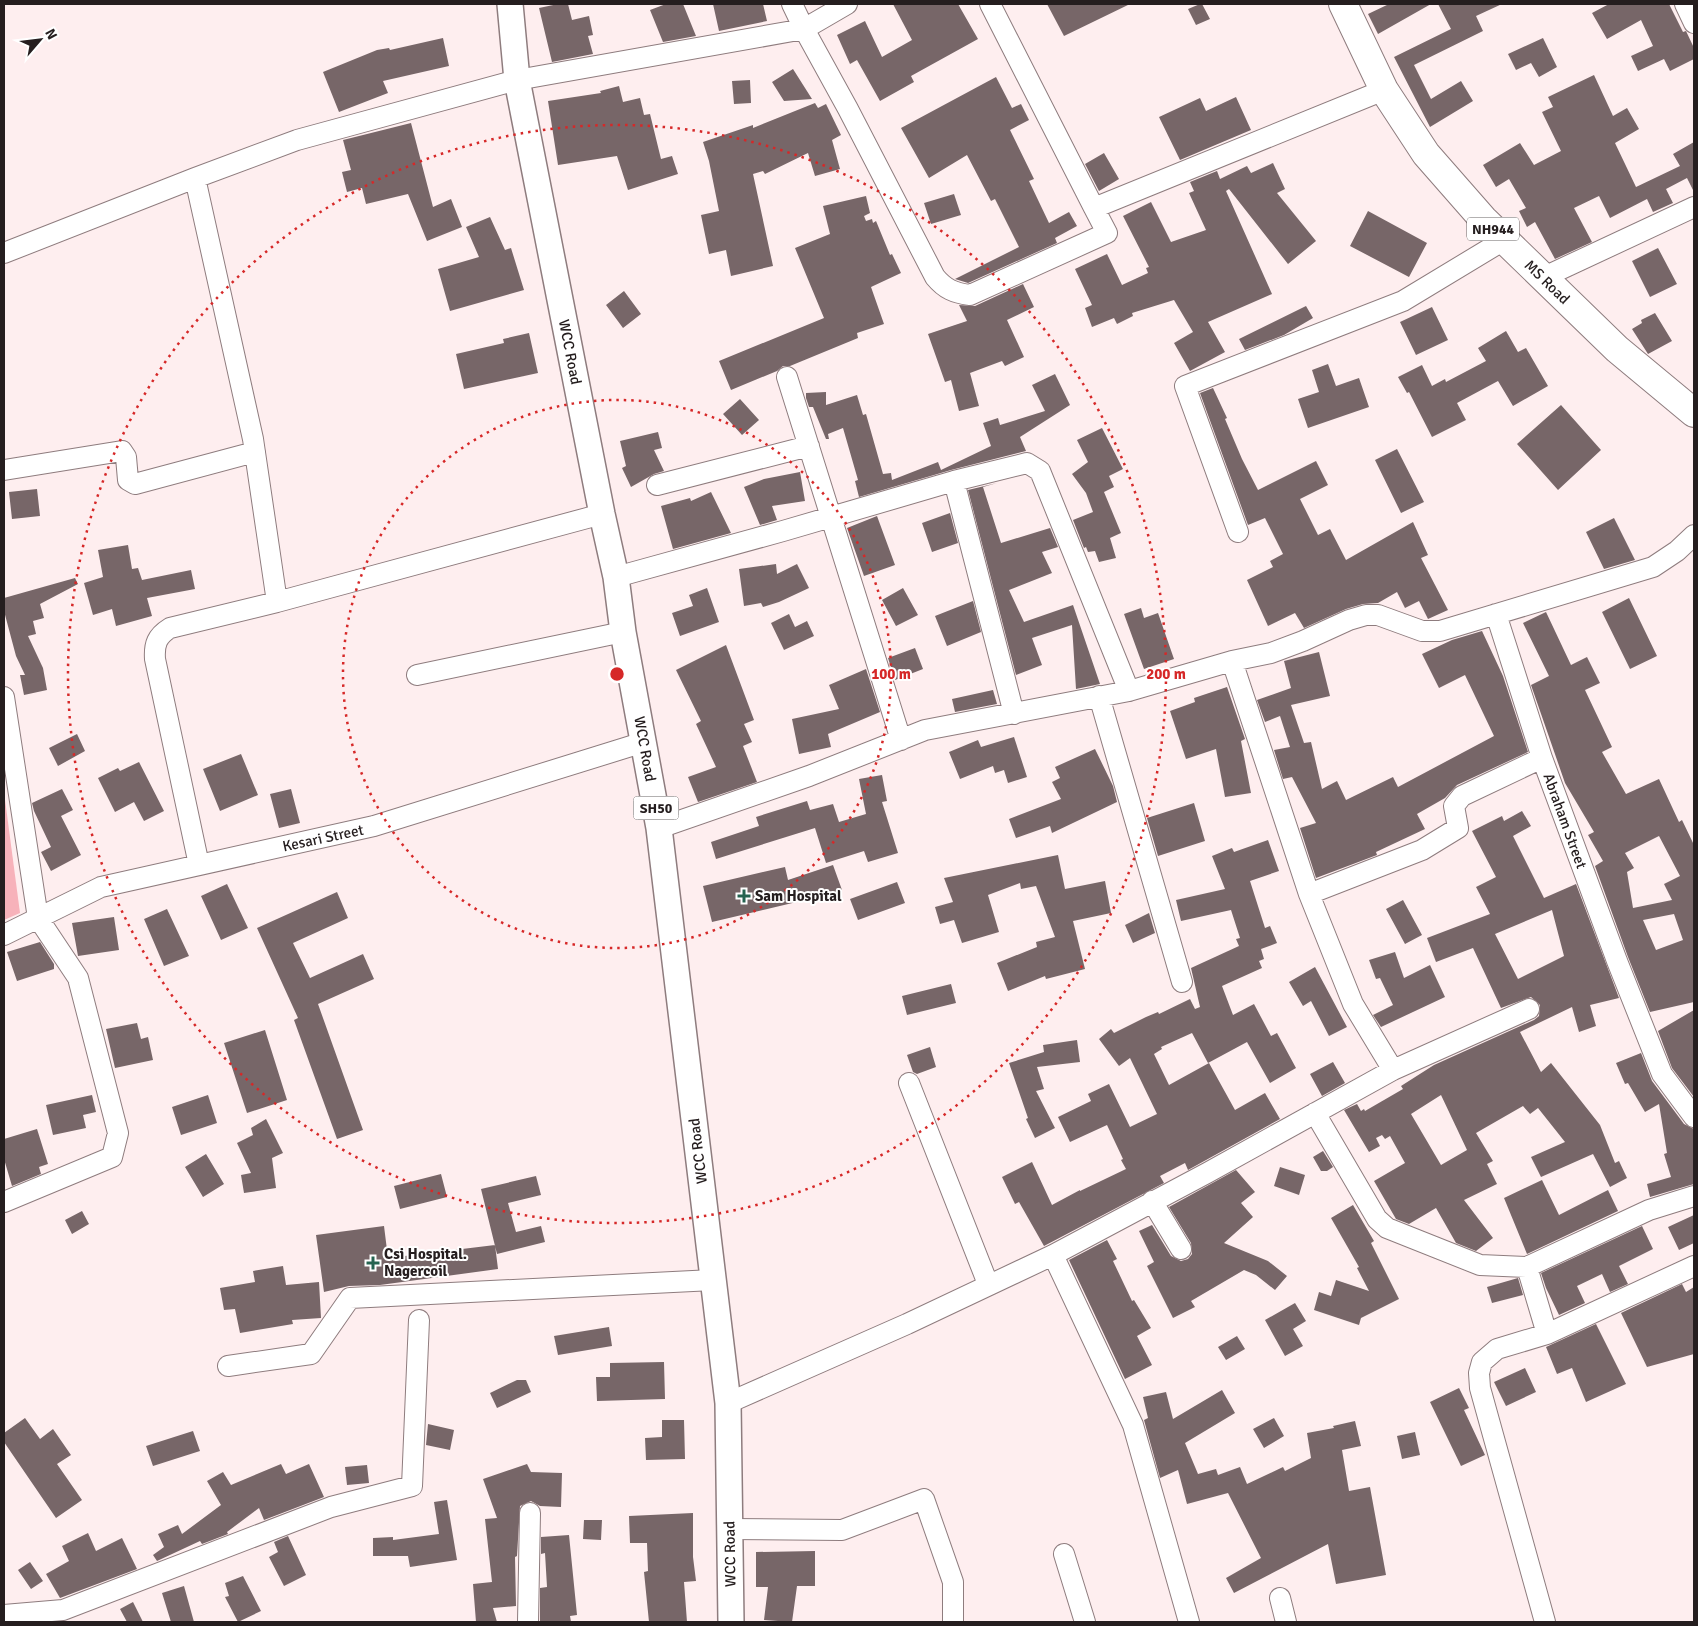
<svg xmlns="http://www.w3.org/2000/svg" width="1698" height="1626" font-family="Signika,sans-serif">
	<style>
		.green { fill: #f7b2ba }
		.building { fill: #776668; fill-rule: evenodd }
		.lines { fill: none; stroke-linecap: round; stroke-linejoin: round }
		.minor-casing { stroke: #8e7c7e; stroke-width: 22 }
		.major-casing { stroke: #8e7c7e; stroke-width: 28 }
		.highway-casing { stroke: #8e7c7e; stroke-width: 30 }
		.minor { stroke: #fff; stroke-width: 20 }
		.major { stroke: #fff; stroke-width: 25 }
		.highway { stroke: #fff; stroke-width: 28 }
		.ring { fill: none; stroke: #d62828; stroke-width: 2.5; stroke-dasharray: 2.5 5 }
		.poi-dot { fill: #256350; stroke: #fff; stroke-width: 2 }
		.labels { text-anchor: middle; stroke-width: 4; stroke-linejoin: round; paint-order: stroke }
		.shield { fill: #fff; stroke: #666262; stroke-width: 1 }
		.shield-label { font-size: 14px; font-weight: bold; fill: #251e1f }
		.street-label { font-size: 15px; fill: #251e1f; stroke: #fff }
		.poi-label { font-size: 15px; font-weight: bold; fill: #251e1f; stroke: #fff; text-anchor: start }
		.centre { fill: #d62828; stroke: #fff; stroke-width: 2.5 }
		.ring-label { font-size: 15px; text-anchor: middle; font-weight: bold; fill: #d62828; stroke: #fff; stroke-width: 4; stroke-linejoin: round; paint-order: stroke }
	</style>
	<rect width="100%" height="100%" fill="#feeeef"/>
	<!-- green -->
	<path class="green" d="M4,792l16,121 -16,7z"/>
	<!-- building -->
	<path class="building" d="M558,4h10l4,16 17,-4 4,19 -5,1 5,18 -41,8 -13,-54z
		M666,4h17l13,32 -33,6 -13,-32z
		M713,4h50l4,17 -48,10z
		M893,4h65l20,35 -67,37 3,6 -34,19 -23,-41 -7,4 -13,-29 28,-14 17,36 30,-17z
		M1047,4h83l-66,32z
		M1200,4h2l8,15 -14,6 -8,-16z
		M1389,4h42l-53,30 -10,-20z
		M1438,4h64l-26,12 7,15 -69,34 17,34 30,-18 12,20 -43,26 -36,-70 57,-28z
		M1609,4h60l14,28 3,-1 8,17v11l-24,12 -6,-12 -26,12 -7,-15 22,-10 -12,-26 -34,19 -15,-26z
		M443,38l6,28 -66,15 5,12 -49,19 -16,-40 54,-22 12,-2 1,2z
		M1543,38l14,29 -18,10 -8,-14 -15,7 -8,-16z
		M793,69l19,30 -28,2 -12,-19z
		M1594,75l19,41 14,-8 12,21 -24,14 21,44 44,-21 -7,-12 21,-12v50l-7,-14 -21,11 7,14 -20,9 -6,-13 -37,19 -11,-22 -25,12 18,34 -37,17 -20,-37 -8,5 -8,-16 7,-3 -17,-29 -13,8 -13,-22 37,-22 14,22 27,-14 -19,-39 11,-5 -5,-10z
		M996,77l16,31 9,-4 8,16 -19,10 24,49 -5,2 20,42 20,-11 8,14 -22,12 2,5 -89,40 -13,-4 64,-32 -24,-48 -4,2 -24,-46 -38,23 -28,-50z
		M750,80l1,23 -17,1 -2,-23z
		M619,86l4,16 17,-4 4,17 6,-1 11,45 11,-3 6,18 -50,16 -11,-34 -59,9 -10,-64 53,-8 -1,-2z
		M1236,97l15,33 -71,30 -21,-43 41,-19 6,13z
		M815,103l3,5 8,-4 15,31 -9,5 8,29 -25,7 -7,-23 -43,21 -2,-3 -10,3 20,92 -42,10 -5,-26 -17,4 -8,-39 18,-4 -10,-50 -6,-19 50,-17v3z
		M411,123l22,84 18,-8 11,28 -35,14 -19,-47 -42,10 -4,-16 -15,4 -5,-20 9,-2 -8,-30z
		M1104,153l15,26 -20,12 -14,-27z
		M1273,163l12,26 -8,4 39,48 -28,23 -59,-75 -3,2 46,103 -64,28 17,30 -35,19 -16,-28 19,-11 -19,-32 -42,13 1,3 -16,8 -3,-6 -22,9 -7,-19 7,-3 -17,-36 32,-15 15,31 26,-12 -2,-5 3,-1 -26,-51 28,-14 20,40 35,-12 -17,-37 5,-2 -4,-9 27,-11 3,8 27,-13 4,7z
		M954,194l7,21 -30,9 -7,-21z
		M866,196l4,17 -6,3 2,5 6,-2 1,4 3,-2 14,34 2,-1 9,19 -30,14 13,37 -27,9 1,5 -68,28h-7l-6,5 -46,19 -12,-29 105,-43 -29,-70 35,-14 -7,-28z
		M1368,211l59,32 -18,34 -59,-31z
		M490,217l15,33 6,-2 13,42 -74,21 -12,-42 41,-12 -13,-30z
		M1658,248l19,36 -27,13 -18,-36z
		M1023,284l11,23 -27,13 17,37 -19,9 -3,-5 -32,12 9,33 -20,5 -8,-31 -6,2 -17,-48 39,-13 -8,-16 16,1z
		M624,291l17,23 -18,14 -17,-23z
		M1306,306l7,12 -29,17 -39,15 -6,-11z
		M1432,307l16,33 -32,15 -16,-33z
		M1655,313l17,28 -24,13 -16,-25 10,-6 -1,-3z
		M1506,331l12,21 8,-4 22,38 -35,20 -15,-25 -41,22 9,17 -34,17 -23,-45 -2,1 -9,-16 24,-12 10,21 13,-7 1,3 40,-21 -8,-13z
		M529,333l9,40 -74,16 -8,-35 48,-11 -1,-4z
		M1328,364l8,22 23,-8 10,29 -61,21 -10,-29 21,-7 -7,-22z
		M1055,374l15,31 -50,32 6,14 -75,19 -92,27 -4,-16 3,-1 -15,-52 -15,6 1,5h-3l-13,-32h-4l-3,-9v-5l20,-1v13l31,-10 6,20 3,-1 17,60 8,-1 1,7 46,-18 3,8 50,-24 -8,-23 15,-5 2,7 45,-14 -13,-26z
		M1213,388l14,30 -2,1 17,40 16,31 58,-29 12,24 -28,14 18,36 12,-6 16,31 67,-38 15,33 -7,3 27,52 -20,9 -9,-18 -14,7 -8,-16 -19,11 -15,1 -17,5 -42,19 -9,-15 -27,13 -21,-46 26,-13 -3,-6 13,-7 -18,-36 -17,7 -48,-132z
		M740,399l19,21 -17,15 -19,-21z
		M1561,405l40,45 -43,40 -41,-46z
		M1102,428l21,41 -14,7 5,11 -10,5 17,41 -11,5 6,20 -17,4 -4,-11 -7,1 -2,-5 -2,1 -11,-28 20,-8 -7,-19 -14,-19 16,-12 -11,-22z
		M658,432l4,16 -8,2 10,21 -10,3 -23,13 -9,-19 4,-2 -6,-25z
		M1397,449l27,53 -23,11 -26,-53z
		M800,472l5,29 -33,5 5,14 -17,5 -16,-38 20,-8z
		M997,483l-14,4 18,56 49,-15 8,19 -16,5 10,21 -43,17 15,32 49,-17 27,79 -24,5 -4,-64 -40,13 10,27 -26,10 -48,-185z
		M37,489l3,27 -28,3 -3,-27z
		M711,492l20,41 -58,16 -12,-43 29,-8 1,3z
		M950,513l8,30 -26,9 -10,-29z
		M877,516l18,49 -31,11 -17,-48z
		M1614,518l21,42 -31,9 -18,-37z
		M128,545l4,24 6,-1 4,12 49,-10 4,19 -48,9 5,18 -36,10 -4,-17 -19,6 -9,-32 19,-6 -5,-27z
		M776,564l1,10 20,-10 12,24 -30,14 -16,5 -2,-4 -17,3 -5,-37z
		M75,578l3,6 -38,20 4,14 -11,3 3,13 -8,2 15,32 4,22 -23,5 -4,-20h5l-9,-19 -12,-45v-13z
		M707,588l12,34 -39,14 -8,-23 21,-7 -4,-11z
		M903,588l15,27 -22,11 -14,-26z
		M1629,598l28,58 -27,13 -28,-57z
		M973,601l8,31 -34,14 -12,-30z
		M1141,608l3,10 14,-5 16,46 -30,10 -20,-55z
		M1546,612l25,53 16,-8 13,26 -15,7 27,57 -10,5 24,42 33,-15 20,43 3,-2 12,25v157l-44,10 -22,-55 -33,-91 8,-5 -15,-26 6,-3 -29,-49 -34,-98 18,-9 -26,-53zM1659,836l21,40 -16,8 8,16 -39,8 -6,-36 7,-4 -9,-15zM1674,914l9,26 -27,10 -13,-30z
		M789,614l6,13 12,-6 7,15 -30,14 -13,-27z
		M1482,631l21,45 25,76 -71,33 -12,13 -28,16 8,15 -49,23 1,3 -61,23 -16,-50 16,-5 -24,-46 -9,2 -9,-29 16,-3 -10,-31 -15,6 -8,-22 34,-12 -7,-27 35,-9 11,44 -39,9 13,38 7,-1 11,47 15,-8 9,19 47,-23 5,10 96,-51 -29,-61 -26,13 -17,-34 30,-14z
		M726,645l28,75 -10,4 8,18 -9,4 14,36 -59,20 -10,-25 28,-10 -20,-43 5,-3 -25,-51z
		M915,648l8,21 -28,11 -7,-22z
		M866,669l14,43 -52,22 3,13 -32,7 -7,-35 47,-10 -10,-24z
		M1227,687l18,52 -4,2 10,52 -26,4 -9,-48 -30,10 -16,-48 25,-9 -1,-4z
		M993,690l4,14 -42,8 -3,-13z
		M77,734l8,17 -27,15 -9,-18z
		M1014,737l13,40 -19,6 -4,-13 -9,3 -2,-7 -33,13 -11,-27 29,-12 3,7z
		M1095,749l18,37 4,16 -65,31 -2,-7 -34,12 -7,-19 52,-20 -9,-17 8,-4 -5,-11z
		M241,754l17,41 -38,16 -17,-42z
		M139,762l25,49 -20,10 -10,-19 -19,10 -17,-34 20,-10 2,3z
		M882,775l5,26 -5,1 16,51 -30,9 -4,-11 -38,12 -11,-35 -99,31 -5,-17 48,-16 -3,-9 51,-16 3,9 23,-6 6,18 27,-8 -7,-35z
		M62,789l11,21 -12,6 20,39 -30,16 -10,-19 10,-5 -17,-36 -2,-8z
		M291,789l9,34 -21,5 -9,-34z
		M1194,803l11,38 -47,15 -11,-38z
		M1522,811l9,15 -18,10 31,62 32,-14 43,114 -29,7 6,21 -17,6 -7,-25 -52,25 21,40 10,-9 49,62 15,38 4,-2 8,17 -17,9 -17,-33 -52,23 -10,-20 34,-15 -27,-34 -8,6 -7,-8 -47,27 17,28 -6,3 10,20 -33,16 29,38 -17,13 -20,-8 -20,-35 -27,16 -13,-5 -22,-38 31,-18 -15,-27 -5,3 -3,-4 -6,3 4,8 -11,6 -25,-42 13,-6 4,7 3,-2 1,2 38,-22 -2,-3 33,-21 100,-45 5,-4 1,-11 -9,-8 -30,11 -28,-60 -37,14 -9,-24 63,-24 -14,-27 20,-10 -24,-46 30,-15 2,5zM1552,910l12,46 -46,23 -23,-45zM1441,1095l26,55 -26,15 -30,-51z
		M1268,840l11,31 -29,10 15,47 5,-2 7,17 -16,6 3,10 -5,2 3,7 -40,18 11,29 21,-11 17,32 6,-3 19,35 -26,15 -23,-41 -39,21 -16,-30 -31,14 1,2 -8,5 15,31 40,-22 26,47 30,-17 15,26 -92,51 -3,-7 -25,13 4,7 -120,63 -25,-44 -4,2 -13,-27 30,-15 20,43 28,-15v1l46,-22 -5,-9 2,-1 -16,-34 -37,17 -12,-25 33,-16 -3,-7 21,-10 21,43 27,-13 -27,-56 -11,8 -20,-27 12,-10 3,4 32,-16 12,-5 1,2 31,-15 5,10 5,-2 -9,-39 48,-22 -3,-7 4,-1 -9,-28 -50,11 -5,-21 49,-11 -13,-33 20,-8 2,4z
		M1058,855l7,34 40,-8 6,32 -38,8 12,48 -39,10 -1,-3 -37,15 -11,-28 40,-16 -1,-5 19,-5 -19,-51 -15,3 -1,-6 -32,12 11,37 -37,11 -8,-23 -14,4 -5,-17 18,-5 -9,-24z
		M833,865l9,25 -37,12v-2l-93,22 -9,-36 82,-19 3,13z
		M897,882l8,21 -47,17 -8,-21z
		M227,884l21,44 -27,12 -20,-44z
		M337,892l11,26 -55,25 17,35 53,-24 11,25 -56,25 45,126 -26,9 -43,-119 4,-2 -41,-90z
		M1403,900l19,35 -17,9 -19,-35z
		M167,909l22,47 -25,10 -20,-47z
		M1149,913l6,20 -22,10 -8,-18z
		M114,917l5,33 -41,6 -6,-33z
		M40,942l14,22v5l-37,12 -10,-29z
		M1395,952l9,26 26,-13 15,32 -64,30 -8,-12 20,-10 -13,-27 -4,1 -7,-19z
		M1315,967l32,60 -18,9 -18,-35 -8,5 -14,-24z
		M951,984l5,19 -49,12 -5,-19z
		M1694,1010v87l-22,-29 -14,-37z
		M137,1023l4,16 7,-2 5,23 -38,8 -9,-39z
		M265,1030l22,70 -40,13 -23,-70z
		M1077,1040l3,22 -43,5 7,22 -8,2 19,37 -20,10 -9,-19 2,-1 -19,-55 35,-11 -1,-7z
		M930,1047l6,20 -19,7 -4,-2 -6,-17z
		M1641,1053l11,28 32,43 10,5v55l-44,13 -3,-13 24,-7 -7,-23 3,-1 -8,-49 -14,8 -17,-29 -3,1 -9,-21z
		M1333,1062l12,21 -23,13 -12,-22z
		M92,1095l4,17 -13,3 3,13 -33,7 -7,-30z
		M208,1095l9,28 -36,12 -9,-28z
		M266,1119l17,34 -11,5 4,30 -32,5 -3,-18 10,-2 -14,-30 16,-8 -2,-7z
		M37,1129l11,35 -9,3 2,7 -29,12 -8,-27v-20z
		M1323,1151l10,16 -6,4h-6l-8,-14z
		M206,1154l18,30 -21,13 -18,-30z
		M1280,1167l25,8 -6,20 -25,-9z
		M1236,1170l19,22 -14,11 12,14 -29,26 44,18 19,15 -12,14 -19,-15 -12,-5 -53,31 4,6 -22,11 -26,-52 7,-4 -15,-31 13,-6 19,31 10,5 7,-2 4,-5 -1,-11 -22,-36z
		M441,1174l6,23 -47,12 -6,-23z
		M536,1176l5,19 -33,8 8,29 25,-6 4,16 -48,12 -16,-65z
		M1542,1180l17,35 49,-25 10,21 -91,43 -23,-56z
		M1353,1205l21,36 -3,2 28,56 -38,19 -2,7 -45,-15 5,-18 12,4 5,-16 33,11 -12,-23 2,-1 -28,-49z
		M82,1211l7,13 -17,10 -7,-14z
		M1694,1215v28l-15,7 -11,-23z
		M384,1226l4,32 107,-13 3,24 -118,16 -31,1 -25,6 -8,-57z
		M1642,1226l11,23 -34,17 9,18 -18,8 -8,-18 -25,12 8,17 -26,12 -13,-27 -5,-15z
		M1107,1240l10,19 -4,2 19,40 2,-1 17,28 -14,8 15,29 -27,14 -56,-119z
		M283,1266l3,19 33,-3 2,36 -29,2 1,4 -53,9 -5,-24 -11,1 -4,-22 35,-6 -2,-11z
		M1518,1278l5,17 -31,8 -5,-16z
		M1682,1284l4,8 8,-5v67l-47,13 -26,-54z
		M1295,1303l11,18 -13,8 10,17 -18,10 -20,-36z
		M1596,1324l30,60 -40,18 -14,-34 -15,6 -11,-27z
		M609,1327l3,19 -54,9 -4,-19z
		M1237,1336l8,13 -19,11 -8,-13z
		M664,1362l1,37 -68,2 -1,-24h14v-14z
		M1525,1368l11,24 -30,14 -12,-24z
		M517,1380h9l5,12 -34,16 -7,-15z
		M1459,1388l10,20 -5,2 21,45 -24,11 -31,-64z
		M1222,1390l13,23 -50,30 13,31 18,-5 2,6 22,-8 7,17 36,-17 2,4 26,-13 -4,-25 27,-5 -1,-2 22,-5 6,25 -19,4 7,41 21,-4 16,88 -50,9 -8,-40 -94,49 -8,-15 35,-20 -33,-65 -41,11 -9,-34 -18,8 -16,-58 4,-2 -5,-21 23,-5 7,27z
		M25,1418l15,21 13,-10 18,26 -14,9 25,36 -26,18 -52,-76v-9z
		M1274,1418l10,18 -20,12 -11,-19z
		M662,1420h22l1,39 -39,1 -1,-22 17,-1z
		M428,1424l26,6 -4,20 -24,-5z
		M193,1431l7,20 -47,15 -7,-20z
		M1415,1432l5,23 -18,4 -5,-23z
		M281,1464l5,10 23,-10 15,33 -60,23 -5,-12 -32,24 1,2 -26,10 -2,-3 -43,20 -4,-6 11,-8 -6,-13 20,-9 4,9 39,-29 -14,-24 16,-9 8,13z
		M527,1464l4,8 31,1 -1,34 -21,-1 -9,-5 -11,5 -3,50 -2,1 1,49 -23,2 4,14h-21l-3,-38 19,-2 -7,-63 12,-1 -14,-39z
		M367,1465l2,18 -22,2 -2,-18z
		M447,1500l10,60 -47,7 -2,-11h-35v-18l20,-1v3l46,-6 -5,-32z
		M693,1513v44l3,24 -12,1 3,40h-38l-5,-50 4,-1 -1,-28h-17l-1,-27z
		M584,1520h18l-1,20 -18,-1z
		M88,1533l8,18 26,-13 15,31 -77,29 -14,-24 23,-13 -7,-15z
		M569,1535l8,80 -7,1 1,6h-31v-34l7,-1 -2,-34 -4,1v-17z
		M288,1536l18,39 -22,11 -15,-29 9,-5 -4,-10z
		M815,1551v35h-18l-5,36 -28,-2 4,-33h-12v-35z
		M30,1562l13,19 -12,8 -13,-19z
		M243,1576l18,35 -23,11 -13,-25 4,-1 -4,-13z
		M184,1586l10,36h-23l-9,-29z
		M133,1602l10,20h-16l-7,-13z"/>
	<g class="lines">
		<!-- minor casing -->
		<g class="minor-casing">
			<path id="minor" d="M847,4l-43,25 44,80 87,168c10,12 19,16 35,18l137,-62 -13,-25 290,-118
				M990,4l104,204
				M1685,4l9,19
				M195,178l58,261 24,163
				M4,253l191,-75 102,-38 220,-60 287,-51 -12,-25
				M1542,278l152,-71
				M787,377l114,363
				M4,470l118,-19 4,6 2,23 7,4 120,-32
				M954,481l73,-18 13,8 89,220
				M657,485l152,-39
				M1238,532l-53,-146 218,-85 101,-61
				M616,577l167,-46 171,-50 60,233
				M1496,614l46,144
				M1232,661l77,233 44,110 40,66
				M417,675l206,-43
				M1099,696l83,286
				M4,697l34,221 40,60 40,155 -6,24 -108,45
				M659,828l150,-52 116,-46 204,-39 103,-30 39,-8 32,-12 46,-21 17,-5h12l44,16h18l213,-64 24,-16 17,-16
				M199,865l-44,-206c-1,-15 2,-23 15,-31l107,-26 325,-88
				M1309,894l113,-44 36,-22 -4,-22 8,-10 80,-38 75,203 45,113 32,43
				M4,935l97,-48 273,-61 270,-84
				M909,1083l79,201
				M1315,1113l62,106 10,9 93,37 47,2 122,-57 45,-14
				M1152,1201l29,48
				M1053,1255l80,170 56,197
				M1527,1267l20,67
				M228,1366l83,-12 39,-56 363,-18
				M728,1403l179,-79 146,-69 154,-82 186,-103 136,-61
				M729,1529l113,1 82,-31 29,83v40
				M1064,1554l21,68
				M1280,1598l6,24
				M4,1615l59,-5 268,-103 81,-21 7,-166
				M528,1622l2,-109
				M1545,1622l-65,-234 -1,-15 3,-11 15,-13 50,-15 147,-68"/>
		</g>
		<!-- major casing -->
		<g class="major-casing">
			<path id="major" d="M510,4l7,76 85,434 14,63 7,55 36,196 69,575 3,219"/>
		</g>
		<!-- highway casing -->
		<g class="highway-casing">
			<path id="highway" d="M1343,4l41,86 42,64 57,65 134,130 77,64"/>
		</g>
		<!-- minor -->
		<use href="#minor" class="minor"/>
		<!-- major -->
		<use href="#major" class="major"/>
		<!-- highway -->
		<use href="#highway" class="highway"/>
	</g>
	<!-- distance rings -->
	<g class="ring">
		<circle cx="617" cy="674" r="274"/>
		<circle cx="617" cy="674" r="549"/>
	</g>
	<!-- markers -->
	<g class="poi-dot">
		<path d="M741.5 888.5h5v5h5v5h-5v5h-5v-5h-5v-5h5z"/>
		<path d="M370.5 1255.5h5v5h5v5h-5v5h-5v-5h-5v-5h5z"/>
	</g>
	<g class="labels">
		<!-- shield labels -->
		<g class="shield">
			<rect x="1467" y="217.5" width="52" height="23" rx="4"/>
			<rect x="633.5" y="796.5" width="45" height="23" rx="4"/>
		</g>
		<g class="shield-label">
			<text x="1493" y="234">NH944</text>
			<text x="656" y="813">SH50</text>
		</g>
		<!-- street labels -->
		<g class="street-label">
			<text transform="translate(1547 282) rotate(44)" y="5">MS Road</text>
			<text transform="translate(570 352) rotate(79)" y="5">WCC Road</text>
			<text transform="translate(645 749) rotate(80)" y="5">WCC Road</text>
			<text transform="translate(1565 821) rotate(70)" y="5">Abraham Street</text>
			<text transform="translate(323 838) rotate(-12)" y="5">Kesari Street</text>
			<text transform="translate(698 1151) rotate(-97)" y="5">WCC Road</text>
			<text transform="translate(730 1554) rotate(-91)" y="5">WCC Road</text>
		</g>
		<!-- poi labels -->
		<g class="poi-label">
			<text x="755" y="901">Sam Hospital</text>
			<text x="384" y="1259">Csi Hospital.<tspan x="384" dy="17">Nagercoil</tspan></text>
		</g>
	</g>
	<circle cx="617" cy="674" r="8" class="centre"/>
	<g class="ring-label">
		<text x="891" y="679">100 m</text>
		<text x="1166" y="679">200 m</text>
	</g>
	<!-- border -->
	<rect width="1698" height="1626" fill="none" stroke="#251e1f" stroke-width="10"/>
	<!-- north arrow -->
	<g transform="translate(40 40) rotate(62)" stroke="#ffffff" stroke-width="4" paint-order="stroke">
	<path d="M0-4L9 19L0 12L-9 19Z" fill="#251e1f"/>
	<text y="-8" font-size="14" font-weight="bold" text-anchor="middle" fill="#251e1f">N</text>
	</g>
</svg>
